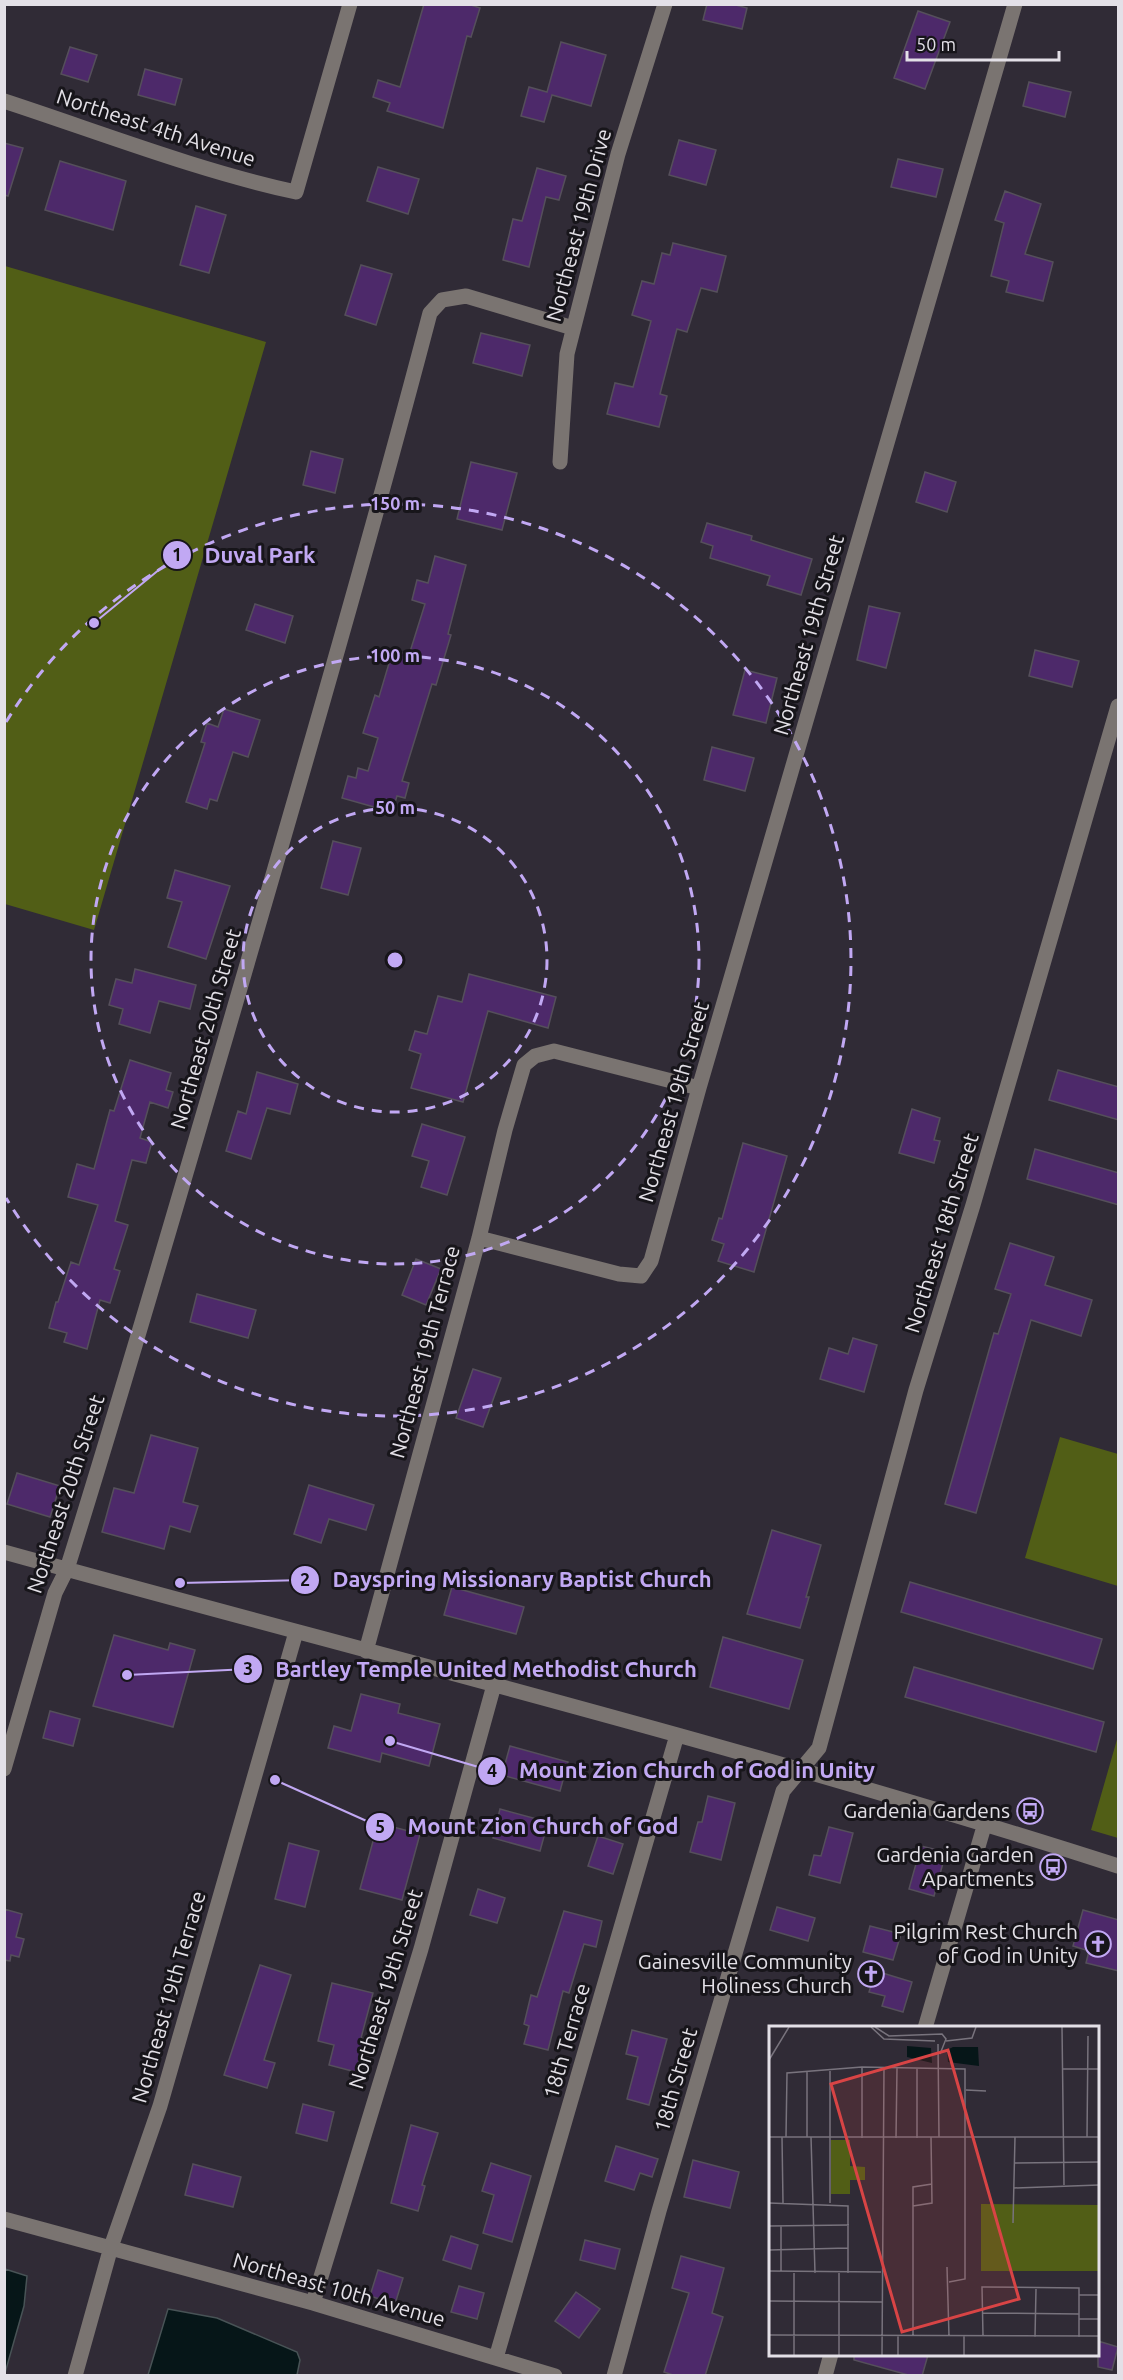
<svg xmlns="http://www.w3.org/2000/svg" width="1123" height="2380" font-family="Ubuntu,sans-serif">
	<style>
		.green { fill: #515e16 }
		.water { fill: #061618; stroke: #485356; stroke-width: 1.5 }
		.building { fill: #4d296a; stroke: #554f5b; stroke-width: 1.5 }
		.lines { fill: none; stroke-linecap: round; stroke-linejoin: round }
		.minor { stroke: #7a7471; stroke-width: 15 }
		.ring { fill: none; stroke: #c1a8f3; stroke-width: 3; stroke-dasharray: 10 8 }
		.labels { text-anchor: middle; stroke-width: 6; stroke-linejoin: round; paint-order: stroke }
		.street-label { font-size: 21px; fill: #e3e0e7; stroke: #17151a }
		.poi-label { font-size: 21px; fill: #e3e0e7; stroke: #17151a; text-anchor: end }
		.inset-road { fill: none; stroke: #78737d; stroke-width: 1.5 }
		.view { fill: #d84445; fill-opacity: 0.15; stroke: #d84445; stroke-width: 3 }
		.inset-edge { fill: none; stroke: #e3e0e7; stroke-width: 3 }
		.centre { fill: #c1a8f3; stroke: #17151a; stroke-width: 3 }
		.ring-label { font-size: 18px; text-anchor: middle; font-weight: bold; fill: #c1a8f3; stroke: #17151a; stroke-width: 6; stroke-linejoin: round; paint-order: stroke }
		.leader { fill: none; stroke: #c1a8f3; stroke-width: 2 }
		.callout-dot { fill: #c1a8f3; stroke: #17151a; stroke-width: 2 }
		.mark-label { font-size: 18px; text-anchor: middle; font-weight: bold; fill: #111 }
		.callout-label { font-size: 22px; text-anchor: middle; font-weight: bold; fill: #c1a8f3; stroke: #17151a; stroke-width: 6; stroke-linejoin: round; paint-order: stroke }
	</style>
	<rect width="100%" height="100%" fill="#302b36"/>
	<!-- green -->
	<path class="green" d="M5,266l261,76 -172,588 -89,-26z
		M1060,1437l58,17v132l-93,-28z
		M1118,1736v102l-27,-8z"/>
	<!-- water -->
	<path class="water" d="M5,2269l22,7 -3,30 -19,67z
		M168,2309l49,9 80,34 3,8 -3,15h-149z"/>
	<!-- building -->
	<path class="building" d="M424,4h44l12,4 -9,29 -4,-1 -24,92 -56,-17 3,-8 -17,-6 5,-17 22,7z
		M707,4h25l15,4 -5,21 -39,-9z
		M918,11l32,11 -25,67 -31,-11z
		M561,42l45,13 -15,51 -39,-11 -8,27 -23,-6 8,-29 18,5z
		M70,47l27,8 -9,27 -27,-8z
		M145,69l37,10 -7,26 -37,-10z
		M1029,82l42,10 -6,25 -42,-11z
		M679,140l37,10 -10,35 -37,-10z
		M4,143l19,5 -15,48 -4,-1z
		M898,159l45,10 -7,28 -45,-10z
		M60,161l66,20 -13,49 -68,-20z
		M378,167l41,12 -11,35 -41,-13z
		M537,168l29,8 -7,24 -13,-3 -17,70 -26,-7 10,-41 9,2z
		M1005,191l36,13 -16,50 28,8 -10,39 -37,-9 3,-11 -18,-5 13,-53 -9,-3z
		M196,206l30,9 -17,58 -29,-8z
		M673,243l53,13 -9,36 -16,-4 -14,44 -10,-3 -17,65 7,2 -8,31 -52,-13 8,-31 18,4 18,-66 -19,-6 10,-34 12,3 8,-31 8,2z
		M361,265l31,9 -16,51 -31,-10z
		M481,333l49,12 -8,31 -49,-13z
		M311,451l32,8 -8,34 -32,-8z
		M471,462l46,11 -15,57 -45,-11z
		M925,472l31,10 -9,30 -31,-10z
		M707,523l45,13 -1,4 61,19 -11,36 -34,-10 3,-9 -60,-18 3,-12 -12,-4z
		M435,556l31,9 -18,69 3,1 -15,50 -4,-1 -30,97 7,2 -4,15 -8,-2 -5,16 -50,-14 6,-22 8,2 2,-10 10,3 10,-33 -15,-5 12,-38 4,2 14,-47 16,5 16,-51 -13,-4 5,-20 11,3z
		M255,604l38,12 -8,27 -39,-13z
		M869,606l31,7 -14,55 -29,-8z
		M1035,650l44,11 -7,26 -43,-11z
		M745,670l32,8 -11,45 -33,-8z
		M224,709l36,11 -12,37 -15,-5 -16,49 -7,-2 -3,10 -21,-7 19,-59 -4,-1 6,-19 11,4z
		M712,747l42,11 -9,33 -41,-11z
		M333,841l28,7 -13,47 -27,-7z
		M175,870l55,16 -24,73 -38,-12 14,-45 -15,-4z
		M135,969l61,16 -6,24 -31,-8 -9,32 -31,-9 4,-15 -14,-4 7,-26 16,4z
		M469,974l87,23 -8,31 -60,-17 -25,91 -52,-14 10,-34 -12,-4 6,-19 12,3 11,-38 24,6z
		M130,1060l41,13 -5,17 7,2 -5,16 -18,-6 -10,36 12,4 -6,21 -14,-3 -17,61 13,4 -14,44 6,2 -10,32 -10,-3 -13,49 -23,-7 3,-9 -18,-5 7,-26h2l13,-40 8,3 19,-60 -30,-8 9,-33 17,5 16,-59 4,1z
		M1058,1070l61,17v33l-70,-20z
		M257,1072l41,12 -8,30 -23,-6 -16,51 -25,-8 12,-40 8,3z
		M912,1109l28,9 -6,22 6,1 -6,22 -35,-10z
		M422,1124l43,13 -18,58 -26,-8 8,-26 -17,-5z
		M743,1143l44,13 -33,116 -36,-11 6,-17 -12,-4 7,-22 3,1z
		M1035,1149l84,24v32l-92,-26z
		M1010,1243l44,14 -9,28 47,15 -11,36 -50,-16 -55,193 -31,-9 49,-171 4,1 13,-40 -16,-5z
		M416,1259l25,10 -15,36 -24,-10z
		M197,1294l59,16 -8,28 -58,-16z
		M853,1338l24,7 -13,47 -44,-13 9,-31 19,6z
		M473,1369l28,9 -18,49 -27,-9z
		M151,1435l47,13 -15,54 15,4 -8,26 -20,-6 -6,23 -62,-17 12,-44 20,5z
		M17,1473l43,13 -10,31 -43,-13z
		M309,1485l65,20 -8,25 -37,-11 -8,24 -27,-9z
		M772,1530l49,15 -15,52h3l-9,31 -53,-14z
		M910,1582l192,57 -9,30 -192,-57z
		M452,1587l72,20 -8,27 -72,-19z
		M114,1635l54,15 2,-7 25,7 -22,77 -80,-21z
		M723,1637l80,23 -14,49 -79,-22z
		M914,1667l190,55 -8,30 -191,-55z
		M361,1694l39,10 -2,9 42,11 -11,42 -47,-13 -2,9 -52,-14 6,-22 17,5z
		M50,1711l30,8 -7,27 -30,-8z
		M510,1746l58,16 -8,29 -58,-16z
		M708,1796l27,7 -14,57 -31,-8 8,-30h4z
		M500,1809l48,13 -8,29 -47,-13z
		M378,1823l42,11 -18,66 -42,-11z
		M829,1827l24,6 -13,50 -31,-8 5,-20 7,1z
		M598,1836l25,8 -10,30 -25,-8z
		M289,1843l30,8 -14,56 -30,-8z
		M921,1846l25,6 -12,44 -25,-7z
		M478,1889l27,9 -8,25 -27,-8z
		M777,1907l38,11 -7,23 -38,-11z
		M4,1909l18,5 -6,23 8,2 -5,18 -8,-2 -1,6 -6,-1z
		M1083,1910l36,10v51l-33,-8 3,-12 -16,-5z
		M564,1911l38,10 -6,26 -12,-3 -15,49 -6,-2 -15,59 -24,-6 5,-18 -5,-2 7,-29 6,2z
		M870,1926l31,8 -8,26 -30,-8z
		M260,1965l31,10 -27,85 11,3 -8,25 -43,-13z
		M876,1971l36,11 -9,30 -21,-6 3,-10 -16,-4z
		M332,1983l41,10 -12,45 4,1 -9,33 -27,-7 5,-20 -16,-4z
		M632,2030l35,9 -18,66 -22,-6 11,-42 -12,-3z
		M303,2104l31,8 -7,29 -31,-8z
		M411,2125l27,8 -16,52 3,1 -7,25 -27,-8z
		M616,2146l42,13 -6,18 -12,-4 -6,17 -29,-9z
		M693,2160l46,12 -9,36 -46,-11z
		M491,2163l40,13 -19,66 -29,-9 11,-38 -12,-4z
		M193,2164l48,13 -8,30 -48,-12z
		M451,2236l27,9 -7,24 -28,-9z
		M585,2240l35,9 -5,20 -35,-9z
		M681,2256l43,12 -12,45 11,4 -18,59h-29l-12,-4 25,-79 -17,-5z
		M378,2270l25,8 -8,26 -25,-8z
		M459,2286l25,7 -7,26 -26,-7z
		M576,2292l24,17 -21,29 -24,-17z
		M1098,2341l20,6 -6,23 -14,-3z
		M854,2355h74l-6,21h-10l-58,-16z"/>
	<g class="lines">
		<!-- minor -->
		<path class="minor" d="M4,101c95,31 195,70 292,91l54,-188
			M560,462l7,-108 51,-200 47,-150
			M479,1238l140,36 22,2 10,-15 48,-173 316,-1084
			M4,1552c372,103 747,196 1114,314
			M366,1651l113,-413 26,-108 19,-65 11,-9 19,-5 145,37
			M4,1769l51,-176 12,-24c55,-175 106,-352 158,-529 70,-241 141,-483 205,-727l12,-13 24,-4 107,32
			M925,2028l60,-205
			M4,2219l309,84 242,73
			M313,2303l108,-354 73,-264
			M496,2358l181,-623
			M75,2376l36,-129 49,-141 136,-474
			M614,2376l45,-165 124,-420 36,-43 97,-358 57,-185 145,-499
			M825,2376l6,-22"/>
	</g>
	<!-- distance rings -->
	<g class="ring">
		<circle cx="395" cy="960" r="152"/>
		<circle cx="395" cy="960" r="304"/>
		<path d="M6 722A456 456 0 1 1 6 1198"/>
	</g>
	<!-- icons -->
	<defs>
		<g id="bus-ring" transform="scale(1.35)"><circle r="9.5" fill="#17151a" stroke="#c1a8f3" stroke-width="1.5"/><path d="M-5-6H5V4H4V6H2V4H-2V6H-4V4H-5ZM-3.5-4V0h7V-4ZM-3.5 1.2v1.5H-2V1.2ZM2 1.2v1.5H3.5V1.2Z" fill="#c1a8f3"/></g>
		<g id="church-ring" transform="scale(1.35)"><circle r="9.5" fill="#17151a" stroke="#c1a8f3" stroke-width="1.5"/><path d="M-1.2-6h2.4v3.5h3.3v2.4h-3.3V6h-2.4V-.1h-3.3v-2.4h3.3Z" fill="#c1a8f3"/></g>
	</defs>
	<g fill-rule="evenodd">
		<use href="#bus-ring" x="1030" y="1811"/>
		<use href="#bus-ring" x="1053" y="1867"/>
		<use href="#church-ring" x="1098" y="1944"/>
		<use href="#church-ring" x="871" y="1974"/>
	</g>
	<g class="labels">
		<!-- street labels -->
		<g class="street-label">
			<text transform="translate(156 128) rotate(18)" y="7">Northeast 4th Avenue</text>
			<text transform="translate(579 225) rotate(-75)" y="7">Northeast 19th Drive</text>
			<text transform="translate(809 635) rotate(-74)" y="7">Northeast 19th Street</text>
			<text transform="translate(206 1029) rotate(-74)" y="7">Northeast 20th Street</text>
			<text transform="translate(674 1102) rotate(-74)" y="7">Northeast 19th Street</text>
			<text transform="translate(942 1233) rotate(-73)" y="7">Northeast 18th Street</text>
			<text transform="translate(425 1352) rotate(-75)" y="7">Northeast 19th Terrace</text>
			<text transform="translate(66 1494) rotate(-72)" y="7">Northeast 20th Street</text>
			<text transform="translate(386 1989) rotate(-73)" y="7">Northeast 19th Street</text>
			<text transform="translate(169 1997) rotate(-74)" y="7">Northeast 19th Terrace</text>
			<text transform="translate(567 2041) rotate(-74)" y="7">18th Terrace</text>
			<text transform="translate(676 2080) rotate(-74)" y="7">18th Street</text>
			<text transform="translate(339 2290) rotate(16)" y="7">Northeast 10th Avenue</text>
		</g>
		<!-- poi labels -->
		<g class="poi-label">
			<text x="1010" y="1818">Gardenia Gardens</text>
			<text x="1034" y="1862">Gardenia Garden<tspan x="1034" dy="24">Apartments</tspan></text>
			<text x="1078" y="1939">Pilgrim Rest Church<tspan x="1078" dy="24">of God in Unity</tspan></text>
			<text x="852" y="1969">Gainesville Community<tspan x="852" dy="24">Holiness Church</tspan></text>
		</g>
	</g>
	<!-- overview -->
	<g transform="translate(769 2026)">
		<rect width="330" height="330" fill="#302b36"/>
		<path d="M62,114h19v26l15,1v13h-15v14h-19zM212,178l118,1v66h-118z" fill="#515e16"/>
		<path d="M138,20l24,2 1,15 -25,-6zM184,21h25l1,19 -31,-4 -1,-12z" fill="#061618"/>
		<path class="inset-road" d="M102,1l13,12 51,2M106,1l14,9 53,-2 4,5 -6,15M293,1l2,158M177,15l26,-3 4,-11M169,18l1,93M0,34l20,-33M294,43h36M61,45v132M38,46v65M197,64l20,1M0,111h330M13,111l1,66M17,111l1,-64 75,-6 103,2v210l-16,3M42,111l4,136M318,111l1,-101M93,112v-71M127,112l1,-70M148,112v-70M245,137l85,-1M245,162l85,-3M0,177l79,3v67M144,180l19,-3 -1,-66M244,197l2,-86M0,200l80,-1M0,224l79,-2M178,241l2,69M0,245l112,1M12,245v-45M310,269h20M0,275l113,1M213,287l97,1M310,293h20M0,309l330,1M129,310v19M144,310v-149l19,-3M195,310v19M214,310l-1,-49h3l94,1v49M266,311l1,-48M25,329v-82M70,329v-82M113,329l2,-288"/>
		<path class="view" d="M179,24l71,249 -117,33 -71,-248z"/>
		<rect width="330" height="330" class="inset-edge"/>
	</g>
	<circle cx="395" cy="960" r="9" class="centre"/>
	<g class="ring-label">
		<text x="395" y="510">150 m</text>
		<text x="395" y="662">100 m</text>
		<text x="395" y="814">50 m</text>
	</g>
	<!-- callouts -->
	<path class="leader" d="M94 623L177 555M180 1583L305 1580M127 1675L248 1669M390 1741L492 1771M275 1780L380 1827"/>
	<g class="callout-dot">
		<circle cx="94" cy="623" r="6"/>
		<circle cx="180" cy="1583" r="6"/>
		<circle cx="127" cy="1675" r="6"/>
		<circle cx="390" cy="1741" r="6"/>
		<circle cx="275" cy="1780" r="6"/>
		<circle cx="177" cy="555" r="15"/>
		<circle cx="305" cy="1580" r="15"/>
		<circle cx="248" cy="1669" r="15"/>
		<circle cx="492" cy="1771" r="15"/>
		<circle cx="380" cy="1827" r="15"/>
	</g>
	<g class="mark-label">
		<text x="177" y="561">1</text>
		<text x="305" y="1586">2</text>
		<text x="248" y="1675">3</text>
		<text x="492" y="1777">4</text>
		<text x="380" y="1833">5</text>
	</g>
	<g class="callout-label">
		<text x="260" y="563">Duval Park</text>
		<text x="522" y="1587">Dayspring Missionary Baptist Church</text>
		<text x="486" y="1677">Bartley Temple United Methodist Church</text>
		<text x="697" y="1778">Mount Zion Church of God in Unity</text>
		<text x="543" y="1834">Mount Zion Church of God</text>
	</g>
	<!-- border -->
	<rect width="1123" height="2380" fill="none" stroke="#e3e0e7" stroke-width="12"/>
	<!-- scale -->
	<path d="M907 51v9h152v-9" fill="none" stroke="#e3e0e7" stroke-width="3"/>
	<text x="916" y="51" font-size="18" fill="#e3e0e7" stroke="#17151a" stroke-width="4.5" paint-order="stroke">50 m</text>
</svg>
